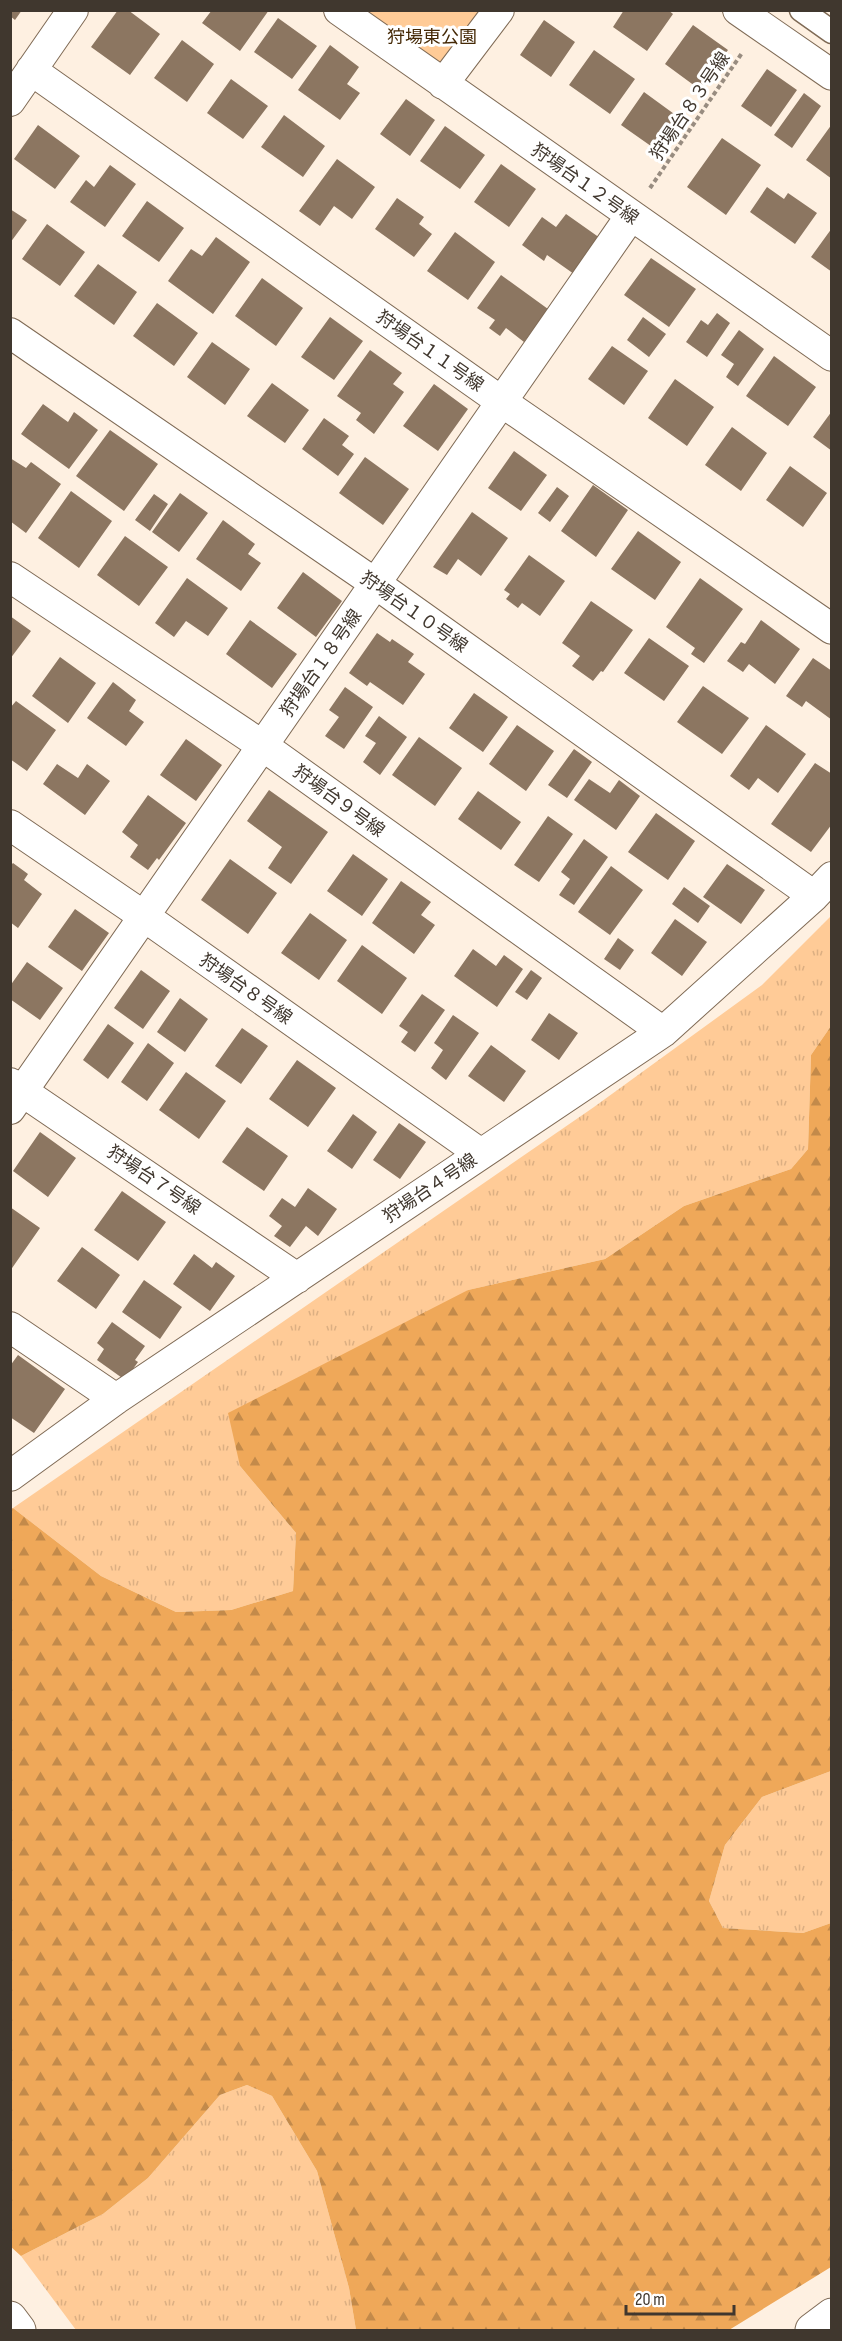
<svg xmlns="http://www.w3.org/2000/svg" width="842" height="2341" font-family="'Sofia Sans Condensed','Noto Sans JP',sans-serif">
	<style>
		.grass { fill: url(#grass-tufts) }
		.forest { fill: url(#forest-firs) }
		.park { fill: #ffcb97 }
		.building { fill: #8c7661 }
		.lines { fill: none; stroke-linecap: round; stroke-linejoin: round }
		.pedestrian-casing { stroke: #7f6a55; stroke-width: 25 }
		.minor-casing { stroke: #7f6a55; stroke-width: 32 }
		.tertiary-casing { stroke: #7f6a55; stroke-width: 35 }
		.primary-casing { stroke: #7f6a55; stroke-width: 35 }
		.path { stroke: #988c80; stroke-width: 4; stroke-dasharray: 4.5 3; stroke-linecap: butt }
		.pedestrian { stroke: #fff; stroke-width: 22 }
		.minor { stroke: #fff; stroke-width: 30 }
		.tertiary { stroke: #fff; stroke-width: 33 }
		.primary { stroke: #fff; stroke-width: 33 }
		.labels { text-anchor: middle; stroke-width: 6; stroke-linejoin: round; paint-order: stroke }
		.park-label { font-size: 18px; fill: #452906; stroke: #fff }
		.street-label { font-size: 18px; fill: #40372e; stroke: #fff }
	</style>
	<defs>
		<pattern id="grass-tufts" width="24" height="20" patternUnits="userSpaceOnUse" patternTransform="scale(1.5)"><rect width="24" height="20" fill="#ffcb97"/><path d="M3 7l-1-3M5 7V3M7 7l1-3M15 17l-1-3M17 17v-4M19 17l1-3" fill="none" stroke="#dcaf82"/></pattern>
		<pattern id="forest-firs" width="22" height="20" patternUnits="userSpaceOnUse" patternTransform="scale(1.5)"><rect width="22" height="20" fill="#efa859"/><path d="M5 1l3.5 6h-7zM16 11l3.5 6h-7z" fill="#c38a4a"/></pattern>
	</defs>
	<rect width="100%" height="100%" fill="#fef0e1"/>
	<!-- grass -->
	<path class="grass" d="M831,916v110l-20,29 -3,94 -17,20 -107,37 -79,53 -137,31 -228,176 56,67 -3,58 -62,19 -55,2 -75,-36 -88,-68 581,-401 168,-122z
		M831,1771v152l-28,10 -80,-5 -14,-27 16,-56 37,-48z
		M247,2085l25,11 45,75 32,117 7,42h-280l-55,-74 82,-42 45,-36 72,-83z"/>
	<!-- forest -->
	<path class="forest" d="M831,1026v745l-69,26 -37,48 -16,56 14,27 80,5 28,-10v344l-102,63h-373l-7,-42 -32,-117 -45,-75 -25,-11 -27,10 -72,83 -45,36 -82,42 -11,-10 1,-737 2,-1 88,68 75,36 55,-2 62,-19 3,-58 -56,-67 -12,-53 240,-123 137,-31 79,-53 107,-37 17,-20 3,-94z"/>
	<!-- park -->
	<path class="park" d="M351,11h132l-43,62z"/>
	<!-- building -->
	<path class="building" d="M10,10h12l-7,10 -5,-4z
		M118,10h10l32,24 -30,41 -39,-28z
		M212,10h57l-29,41 -38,-28z
		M624,10h44l5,4 -26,37 -34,-24z
		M278,18l39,28 -25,33 -38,-27z
		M544,20l31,22 -24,35 -31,-22z
		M693,25l35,25 -29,39 -34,-25z
		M182,40l32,24 -27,38 -33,-24z
		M330,45l29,22 -12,17 13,9 -20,27 -42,-30z
		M594,50l41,29 -25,35 -41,-29z
		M767,69l30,21 -26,37 -30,-21z
		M231,79l37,27 -25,33 -36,-26z
		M644,92l37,27 -23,32 -37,-26z
		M804,93l17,13 -29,42 -18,-13z
		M406,99l29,21 -25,36 -30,-22z
		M284,115l41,31 -22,31 -42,-30z
		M832,124v55l-26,-19z
		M38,125l42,31 -25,33 -41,-30z
		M445,126l40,29 -25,34 -40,-28z
		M722,138l39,27 -35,50 -39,-28z
		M337,159l38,28 -23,32 -18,-13 -14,20 -21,-15z
		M501,164l35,25 -27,38 -35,-25z
		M110,165l26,19 -31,43 -35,-25 16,-22 8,7z
		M767,187l17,12 4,-6 29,20 -22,31 -45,-32z
		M397,198l27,19 -5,7 13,10 -18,23 -39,-28z
		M147,201l37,27 -25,34 -37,-26z
		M10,209l17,11 -17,23z
		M566,214l34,24 -26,36 -27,-19 -3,6 -22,-16 20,-28 14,10z
		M47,224l38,28 -25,34 -38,-27z
		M832,228v44l-21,-15z
		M455,232l40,30 -27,38 -41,-29z
		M216,237l34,25 -37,52 -45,-33 23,-32 11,7z
		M651,258l45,31 -27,38 -45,-32z
		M98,264l39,28 -23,33 -40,-29z
		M501,275l47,34 -24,33 -18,-14 -6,8 -11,-8 6,-8 -18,-12z
		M262,278l41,30 -27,38 -41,-30z
		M157,303l41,30 -24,33 -41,-30z
		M717,313l13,10 -23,34 -21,-15 15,-22 7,5z
		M330,317l33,24 -29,39 -33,-23z
		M643,317l23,17 -17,23 -22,-17z
		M739,330l25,19 -26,37 -12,-9 8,-13 -13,-9z
		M212,342l38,27 -25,36 -38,-28z
		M612,346l36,25 -24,34 -36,-26z
		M370,350l32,23 -9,11 11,8 -30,42 -18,-14 5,-7 -24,-17z
		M774,356l42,31 -28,39 -42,-30z
		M675,379l39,28 -27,39 -39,-28z
		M272,383l37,27 -24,33 -38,-27z
		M434,384l34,25 -30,42 -35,-25z
		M43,404l25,18 6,-10 24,18 -29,39 -48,-35z
		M832,411v40l-19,-14z
		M324,418l25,18 -7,9 12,9 -16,22 -36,-27z
		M732,427l35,26 -26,38 -36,-26z
		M110,430l48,34 -34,47 -48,-35z
		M514,451l33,24 -26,36 -33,-23z
		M365,457l44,32 -26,36 -44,-32z
		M10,458l16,10 5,-6 30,22 -35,49 -16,-12z
		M790,466l37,27 -24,34 -37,-27z
		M593,485l35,25 -32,47 -35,-26z
		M557,487l12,9 -19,26 -12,-9z
		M71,491l41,30 -33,47 -41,-30z
		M180,493l28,20 -29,39 -27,-20z
		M154,494l14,10 -18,27 -15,-11z
		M472,512l36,26 -27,38 -23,-17 -11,16 -14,-8z
		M223,520l32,24 -7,10 13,9 -20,28 -45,-32z
		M638,531l43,31 -26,38 -44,-31z
		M125,536l43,31 -29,39 -42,-31z
		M529,555l36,26 -25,35 -18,-13 -4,5 -12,-9 4,-5 -6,-4z
		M303,572l39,29 -26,36 -39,-29z
		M187,578l41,30 -20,28 -22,-15 -12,16 -19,-14z
		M700,578l43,31 -39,54 -13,-9 4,-6 -29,-21z
		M591,601l42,29 -30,42 -2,-1 -8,10 -21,-15 8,-10 -18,-13z
		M10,616l21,15 -21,28z
		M250,620l47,34 -25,34 -46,-34z
		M761,620l39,29 -25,35 -26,-20 -6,8 -16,-11 14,-19 4,2z
		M377,633l13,9 2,-3 22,15 -6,8 17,12 -22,31 -33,-23 -3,4 -18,-13z
		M649,638l40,28 -25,35 -40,-28z
		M60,657l36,26 -28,40 -36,-27z
		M813,658l19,13v49l-26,-19 -4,6 -16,-11z
		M113,682l23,18 -7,11 15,11 -18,24 -39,-28z
		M703,686l46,32 -27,36 -45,-32z
		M345,687l28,20 -29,42 -19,-13 14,-19 -10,-7z
		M474,693l34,24 -25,35 -34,-24z
		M16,701l40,29 -29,41 -17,-12v-51z
		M379,716l28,21 -27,38 -17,-13 13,-19 -11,-7z
		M517,725l37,26 -28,40 -37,-27z
		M766,725l40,29 -28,39 -20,-15 -9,12 -19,-14z
		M419,737l43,31 -27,38 -43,-31z
		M186,739l36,26 -26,36 -36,-26z
		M574,749l18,13 -25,36 -19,-13z
		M815,763l17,11v50l-21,28 -40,-28z
		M57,764l21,14 9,-14 23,17 -25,34 -42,-31z
		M589,779l21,14 9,-13 21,16 -24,34 -42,-30z
		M269,790l59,42 -37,52 -23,-16 14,-21 -35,-26z
		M478,791l43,31 -20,28 -43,-31z
		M148,795l38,28 -27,37 -2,-2 -9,12 -18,-13 8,-12 -16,-13z
		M656,813l39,28 -27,39 -40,-28z
		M548,816l25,18 -34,48 -25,-17z
		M584,839l24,18 -34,48 -15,-10 11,-16 -9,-7z
		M353,854l35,25 -26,37 -35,-25z
		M230,859l47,34 -29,41 -47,-34z
		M13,863l15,11 -4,6 18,14 -24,34 -8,-6v-56z
		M727,864l38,26 -24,34 -38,-27z
		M611,866l32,24 -33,45 -32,-23z
		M401,881l30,21 -10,13 14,10 -21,29 -42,-31z
		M684,887l26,19 -12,17 -26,-19z
		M75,909l34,24 -27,38 -34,-24z
		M310,913l37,27 -28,40 -38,-27z
		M675,919l32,23 -25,34 -31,-23z
		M618,938l16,12 -14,20 -16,-11z
		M362,945l45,33 -25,36 -45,-33z
		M473,949l23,17 8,-11 19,14 -26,38 -43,-31z
		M27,962l36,26 -23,32 -30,-21v-13z
		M141,970l29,21 -27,38 -29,-21z
		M531,970l11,8 -15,22 -12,-8z
		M422,994l23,16 -30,42 -14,-10 7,-10 -9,-6z
		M180,998l28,21 -23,33 -28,-20z
		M549,1013l29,20 -19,27 -28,-20z
		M453,1015l26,18 -33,47 -15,-12 12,-18 -9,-7z
		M108,1024l26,19 -26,36 -25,-19z
		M242,1028l26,18 -27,38 -26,-18z
		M148,1043l26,20 -27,38 -26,-19z
		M491,1045l35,26 -22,31 -36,-26z
		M297,1060l39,28 -28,39 -39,-28z
		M186,1072l40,29 -27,38 -40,-29z
		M353,1114l24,18 -25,37 -25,-18z
		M399,1123l27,19 -26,37 -27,-19z
		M247,1127l41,29 -24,35 -42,-29z
		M40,1132l36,26 -28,39 -35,-26z
		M308,1188l29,21 -19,27 -12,-10 -16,21 -16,-11 8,-10 -13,-10 13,-18 13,9z
		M122,1191l44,31 -28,39 -44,-31z
		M10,1207l30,21 -30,43z
		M82,1247l38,28 -24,34 -39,-28z
		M194,1254l18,14 4,-6 19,14 -25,35 -37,-27z
		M144,1280l38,27 -22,32 -38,-27z
		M112,1322l33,24 -10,14 3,2 -13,18 -28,-20 7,-11 -7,-6z
		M18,1355l47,34 -31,44 -24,-16v-51z"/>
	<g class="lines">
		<!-- pedestrian casing -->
		<g class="pedestrian-casing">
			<path id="pedestrian" d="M801,10l31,22"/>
		</g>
		<!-- minor casing -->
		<g class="minor-casing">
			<path id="minor" d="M339,10l493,346
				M738,10l94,65
				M31,70l471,332 330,227
				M443,84l56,-74
				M10,101l63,-91
				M10,333l366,251 438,312
				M10,577l253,169 400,286
				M10,825l135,92 336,237
				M10,1083l287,195
				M10,1109l620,-892
				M10,1327l106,72
				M10,1476l106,-77 547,-367 151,-136 18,-19"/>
		</g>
		<!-- tertiary casing -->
		<g class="tertiary-casing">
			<path id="tertiary" d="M10,2318l9,12"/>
		</g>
		<!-- primary casing -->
		<g class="primary-casing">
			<path id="primary" d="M812,2330l20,-15"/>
		</g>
		<!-- path -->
		<path class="path" d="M650,188l92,-135"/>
		<!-- pedestrian -->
		<use href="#pedestrian" class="pedestrian"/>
		<!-- minor -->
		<use href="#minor" class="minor"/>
		<!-- tertiary -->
		<use href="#tertiary" class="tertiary"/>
		<!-- primary -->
		<use href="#primary" class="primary"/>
	</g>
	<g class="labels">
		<!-- park labels -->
		<g class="park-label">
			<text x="432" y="43">狩場東公園</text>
		</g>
		<!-- street labels -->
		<g class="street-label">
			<text transform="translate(690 106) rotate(-56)" y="6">狩場台８３号線</text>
			<text transform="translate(585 184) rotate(35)" y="6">狩場台１２号線</text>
			<text transform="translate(430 351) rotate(35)" y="6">狩場台１１号線</text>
			<text transform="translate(414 612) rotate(35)" y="6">狩場台１０号線</text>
			<text transform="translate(321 663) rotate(-55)" y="6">狩場台１８号線</text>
			<text transform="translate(339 801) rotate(36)" y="6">狩場台９号線</text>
			<text transform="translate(246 989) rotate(35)" y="6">狩場台８号線</text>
			<text transform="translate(154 1180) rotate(34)" y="6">狩場台７号線</text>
			<text transform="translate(430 1188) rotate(-34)" y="6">狩場台４号線</text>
		</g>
	</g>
	<!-- border -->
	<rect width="842" height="2341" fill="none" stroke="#40372e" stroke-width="24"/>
	<!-- scale -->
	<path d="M626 2305v9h108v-9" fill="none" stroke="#40372e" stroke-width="3"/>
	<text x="635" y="2305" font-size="18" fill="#40372e" stroke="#ffffff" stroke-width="4.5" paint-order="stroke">20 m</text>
</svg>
